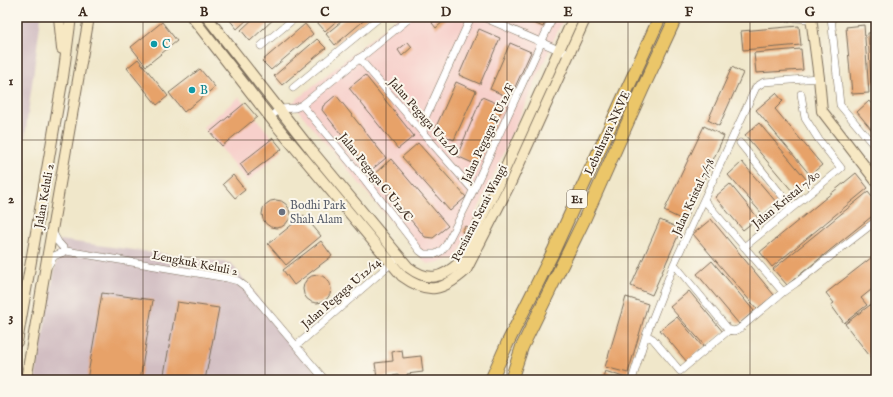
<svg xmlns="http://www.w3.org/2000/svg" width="893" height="397" font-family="'IM FELL English',serif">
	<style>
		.built { fill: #f7d0cb }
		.industrial { fill: #d2bec2 }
		.building { fill: #e7a269 }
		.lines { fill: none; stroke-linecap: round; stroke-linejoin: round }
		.street-casing { stroke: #7a6c5a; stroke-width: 8 }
		.secondary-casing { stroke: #7a6c5a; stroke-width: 12 }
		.highway-casing { stroke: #7a6c5a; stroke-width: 14 }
		.street { stroke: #fff; stroke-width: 7 }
		.secondary { stroke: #f7e8c3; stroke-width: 10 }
		.highway { stroke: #ebc669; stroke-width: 12 }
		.grid { fill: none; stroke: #3b2a1e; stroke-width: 1; stroke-opacity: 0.55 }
		.culture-dot { fill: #0f9aa8; stroke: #fbf7ec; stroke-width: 1.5 }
		.worship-dot { fill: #6b7280; stroke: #fbf7ec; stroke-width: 1.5 }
		.labels { text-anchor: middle; stroke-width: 4; stroke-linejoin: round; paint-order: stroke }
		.shield { fill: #fbf7ec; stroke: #75685c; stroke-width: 1 }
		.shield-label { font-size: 11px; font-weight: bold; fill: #3b2a1e }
		.culture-label { font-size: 12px; fill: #0d838f; stroke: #fbf7ec; text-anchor: start }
		.street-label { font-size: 12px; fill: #3b2a1e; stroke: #fbf7ec }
		.worship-label { font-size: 12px; fill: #5b616d; stroke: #fbf7ec; text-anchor: start }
		.neatline { fill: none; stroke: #3b2a1e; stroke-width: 1.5 }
		.grid-label { font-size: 13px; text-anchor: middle; font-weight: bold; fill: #3b2a1e }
	</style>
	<rect width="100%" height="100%" fill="#fbf7ec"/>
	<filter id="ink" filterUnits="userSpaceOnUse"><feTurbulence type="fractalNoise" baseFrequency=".025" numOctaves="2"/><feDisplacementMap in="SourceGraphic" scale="8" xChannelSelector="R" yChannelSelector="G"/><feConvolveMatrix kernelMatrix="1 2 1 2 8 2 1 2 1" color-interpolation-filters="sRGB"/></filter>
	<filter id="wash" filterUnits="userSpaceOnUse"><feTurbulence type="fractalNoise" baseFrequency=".012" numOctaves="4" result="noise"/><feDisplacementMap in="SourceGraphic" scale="16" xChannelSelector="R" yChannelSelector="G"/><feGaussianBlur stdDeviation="0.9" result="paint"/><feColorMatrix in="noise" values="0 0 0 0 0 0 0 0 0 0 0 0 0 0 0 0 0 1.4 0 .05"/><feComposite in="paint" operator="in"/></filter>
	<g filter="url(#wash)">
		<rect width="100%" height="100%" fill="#f0e7ca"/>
		<!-- built -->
		<path class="built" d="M398,17h166l-108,242 -29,5 -135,-161z
			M239,97l43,53 -34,31h-1l-44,-54z"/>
		<!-- industrial -->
		<path class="industrial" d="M17,17h24l-24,179z
			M60,240l171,23 91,117h-287z"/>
		<g id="blocks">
			<!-- building -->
			<path class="building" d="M230,17h20l-13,12 -9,-11z
				M255,17h21l-26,24 -9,-11z
				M320,17h21l-16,14 -9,-10z
				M347,17h21l-33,28 -9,-11z
				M438,17h6l2,2 -10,9 -4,-5z
				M520,17h27l-4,10z
				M162,22l15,19 -31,25 -15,-19z
				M305,24l8,10 -42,36 -9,-9z
				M864,25l5,68 -17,1 -6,-67z
				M799,26l2,19 -58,5 -2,-19z
				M479,29l21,9 -20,46 -21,-9z
				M876,32v51l-5,1 -3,-51z
				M317,39l9,9 -44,37 -8,-9z
				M408,42l4,5 -10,9 -4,-6z
				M510,43l21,9 -21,46 -20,-9z
				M801,49l2,21 -47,3 -2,-20z
				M138,59l30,37 -11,9 -30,-37z
				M732,67l11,6 -24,53 -11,-6z
				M200,69l15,18 -31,25 -15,-19z
				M365,75l49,61 -16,13 -49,-61z
				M456,82l20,9 -22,49 -20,-9z
				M776,93l7,8 -8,8 47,56 -12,10 -54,-65z
				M336,95l50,63 -16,13 -48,-61 1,-4z
				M482,97l21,9 -26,59 -20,-9z
				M869,101l7,9v25l-19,-23z
				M245,103l12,14 -35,29 -12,-14z
				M759,123l48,57 -14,12 -48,-57z
				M704,126l20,10 -39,85 -21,-10z
				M273,138l9,11 -34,26 -8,-11z
				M418,143l48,54 -16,14 -48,-54z
				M391,159l57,67 -15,12 -8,-1 -52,-62z
				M742,162l35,41 -14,12 -35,-40z
				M856,173l12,15 -96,79 -12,-15z
				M233,175l12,15 -10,8 -12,-14z
				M730,184l28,34 -15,12 -28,-33z
				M868,192l8,10v11l-89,72 -14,-16z
				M262 214a14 14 0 1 1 28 0a14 14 0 1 1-28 0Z
				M304,215l17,21 -35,29 -18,-21z
				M711,219l63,76 -17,14 -64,-75z
				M660,220l21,9 -29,66 -21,-9z
				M465,226l4,2 -3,6 -4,-2z
				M321,241l11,15 -38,29 -11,-15z
				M876,254v32l-15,12 6,7 -23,18 -13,-18 3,-2 -8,-10z
				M712,261l42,50 -15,13 -42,-50z
				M303 289a14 14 0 1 1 28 0a14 14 0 1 1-28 0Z
				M689,291l34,41 -18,14 -35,-39z
				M102,293l51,7 -13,80h-53z
				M626,297l22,7 -20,69 -23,-6z
				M177,302l42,6 -14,72h-42z
				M874,302l2,2v60l-31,-40z
				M677,317l26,30 -16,15 -27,-32z
				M402,350l1,8 18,-2 2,16 -16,2 1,6h-8l-1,-5 -22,3 -2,-15 18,-2 -1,-9z
				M605,371l21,7 -1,2h-23z"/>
		</g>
	</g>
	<g filter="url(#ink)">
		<use href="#blocks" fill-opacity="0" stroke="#7a6c5a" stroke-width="1"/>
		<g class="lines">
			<!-- street casing -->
			<g class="street-casing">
				<path id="street" d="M483,17l85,37
					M776,17l35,2
					M831,17l9,88 36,43
					M261,46l35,-29
					M359,58l64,75 50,57
					M293,88l87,-71
					M302,105l63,75 55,71 4,3h12l5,-3 5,-6 20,-39 87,-189
					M270,117l10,-8 15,-1 7,-3 109,-88
					M423,133l2,-15 46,-101
					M740,143l52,65
					M704,200l79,92 13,-9 80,-62
					M52,231l6,11 8,9
					M744,247l97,-79 -22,-28 -14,-22 -4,-24
					M674,264l55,66 5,1 5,-2 44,-37
					M48,266l6,-10 12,-5 161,27 11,3 9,7 78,92
					M646,335l7,4 27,32 49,-41
					M296,346l99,-86
					M632,380l14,-45 28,-71 82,-177 8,-5 55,-4"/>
			</g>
			<!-- secondary casing -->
			<g class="secondary-casing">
				<path id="secondary" d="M59,17l3,32
					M192,17l84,108 126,151c26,19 41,15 64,-6l44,-86 76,-167
					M207,17l105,134 96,116c20,15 33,12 51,-4l41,-83 74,-163
					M811,17l8,61 3,33 54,70
					M17,342l46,-265 8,-60
					M26,380l63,-363"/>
			</g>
			<!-- highway casing -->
			<g class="highway-casing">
				<path id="highway" d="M491,380l17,-38 45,-90 107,-235
					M511,380l11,-33 62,-127 59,-132 33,-71"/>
			</g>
			<!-- street -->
			<use href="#street" class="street"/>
			<!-- secondary -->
			<use href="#secondary" class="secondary"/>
			<!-- highway -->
			<use href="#highway" class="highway"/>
		</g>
	</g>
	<!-- grid -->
	<path class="grid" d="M143,17v363M265,17v363M386,17v363M507,17v363M628,17v363M750,17v363M17,140h859M17,257h859"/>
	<!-- markers -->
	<g class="culture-dot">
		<circle cx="154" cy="44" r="4"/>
		<circle cx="192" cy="90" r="4"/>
	</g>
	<circle class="worship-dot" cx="282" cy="212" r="4"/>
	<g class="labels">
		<!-- shield labels -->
		<rect class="shield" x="567" y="190" width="20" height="18" rx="3"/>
		<g class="shield-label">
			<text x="577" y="203">E1</text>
		</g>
		<!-- culture labels -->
		<g class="culture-label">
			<text x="162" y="48">C</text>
			<text x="200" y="94">B</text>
		</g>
		<!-- street labels -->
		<g class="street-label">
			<text transform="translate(424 117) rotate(49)" y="4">Jalan Pegaga U12/D</text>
			<text transform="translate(488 133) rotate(-65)" y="4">Jalan Pegaga F U12/F</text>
			<text transform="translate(607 133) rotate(-65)" y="4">Lebuhraya NKVE</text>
			<text transform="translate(376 177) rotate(51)" y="4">Jalan Pegaga C U12/C</text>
			<text transform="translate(44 196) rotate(-80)" y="4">Jalan Keluli 2</text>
			<text transform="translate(693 197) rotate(-65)" y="4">Jalan Kristal 7/78</text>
			<text transform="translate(786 199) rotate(-39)" y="4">Jalan Kristal 7/80</text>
			<text transform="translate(479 213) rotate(-63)" y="4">Persiaran Serai Wangi</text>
			<text transform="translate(195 263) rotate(11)" y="4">Lengkuk Keluli 2</text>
			<text transform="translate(341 293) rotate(-41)" y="4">Jalan Pegaga U12/14</text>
		</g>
		<!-- worship labels -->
		<g class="worship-label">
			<text x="290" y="209">Bodhi Park<tspan x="290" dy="14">Shah Alam</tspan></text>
		</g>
	</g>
	<!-- margin -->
	<rect width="893" height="397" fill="none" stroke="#fbf7ec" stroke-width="44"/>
	<rect x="22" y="22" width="849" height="353" class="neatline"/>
	<g class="grid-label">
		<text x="83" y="16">A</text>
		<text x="204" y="16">B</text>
		<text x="325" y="16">C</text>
		<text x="446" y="16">D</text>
		<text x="568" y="16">E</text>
		<text x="689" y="16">F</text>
		<text x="810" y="16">G</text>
		<text x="11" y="85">1</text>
		<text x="11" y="203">2</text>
		<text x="11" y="321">3</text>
	</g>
</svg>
